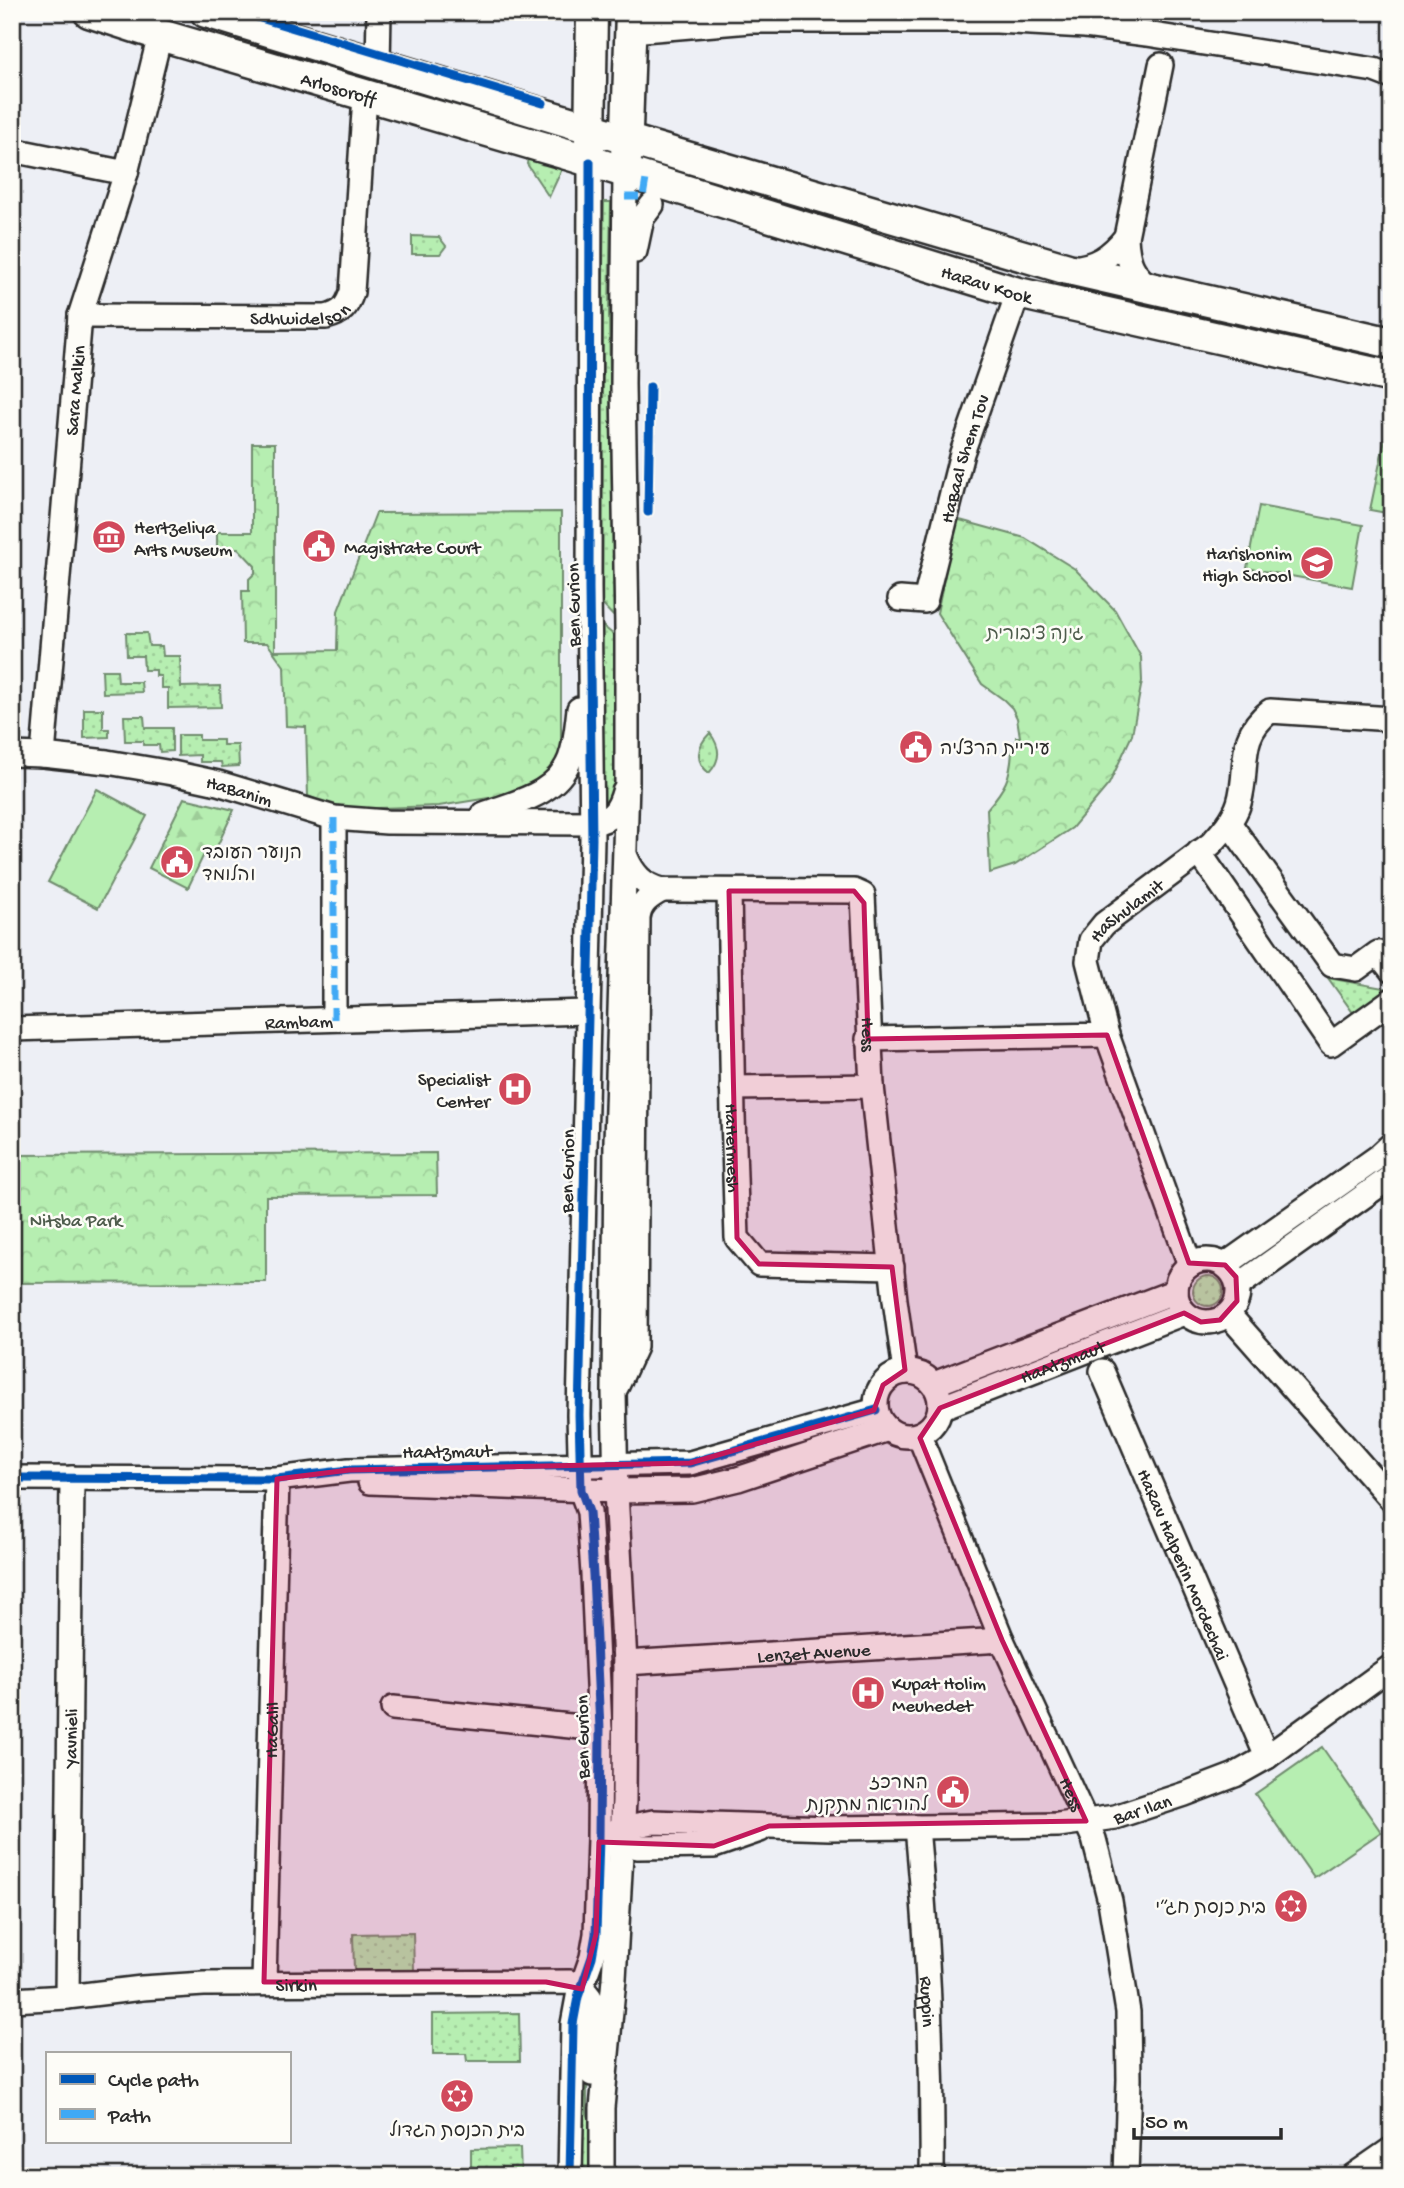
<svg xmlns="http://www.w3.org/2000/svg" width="1404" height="2188" font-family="'Gochi Hand','Playpen Sans Hebrew',sans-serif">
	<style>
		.grass { fill: url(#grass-dots); stroke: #708c6e; stroke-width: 2 }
		.forest { fill: url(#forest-firs); stroke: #708c6e; stroke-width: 2 }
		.park { fill: url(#park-crowns); stroke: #708c6e; stroke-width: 2 }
		.pitch { fill: #b6eeb1; stroke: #708c6e; stroke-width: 2 }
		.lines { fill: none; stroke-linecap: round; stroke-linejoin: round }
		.minor-casing { stroke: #2b2b2b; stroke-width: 28 }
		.major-casing { stroke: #2b2b2b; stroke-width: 35 }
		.minor { stroke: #fdfcf7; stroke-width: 23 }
		.major { stroke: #fdfcf7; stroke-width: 30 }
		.quiet { stroke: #3fa9f5; stroke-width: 7; stroke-dasharray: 14 7; stroke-linecap: butt }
		.cycleway-casing { stroke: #fdfcf7; stroke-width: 13 }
		.cycleway { stroke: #0057b8; stroke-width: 9 }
		.marked { fill: #c2185b; fill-opacity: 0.2; stroke: #c2185b; stroke-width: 5; stroke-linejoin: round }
		.labels { text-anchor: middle; stroke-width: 5; stroke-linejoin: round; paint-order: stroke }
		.street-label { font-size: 19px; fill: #2b2b2b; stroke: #fdfcf7 }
		.poi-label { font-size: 19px; fill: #2b2b2b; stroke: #fdfcf7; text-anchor: start }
		.park-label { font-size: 19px; fill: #4e5c4c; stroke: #fdfcf7 }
	</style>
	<defs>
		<pattern id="grass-dots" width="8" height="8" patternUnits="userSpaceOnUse" patternTransform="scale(1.75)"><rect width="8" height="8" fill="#b6eeb1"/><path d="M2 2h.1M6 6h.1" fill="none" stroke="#9dcc98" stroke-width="1.8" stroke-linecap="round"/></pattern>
		<pattern id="forest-firs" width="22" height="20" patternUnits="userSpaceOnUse" patternTransform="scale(1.75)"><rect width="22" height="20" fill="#b6eeb1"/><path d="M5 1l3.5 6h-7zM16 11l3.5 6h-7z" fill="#9dcc98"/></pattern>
		<pattern id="park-crowns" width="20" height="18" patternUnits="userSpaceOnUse" patternTransform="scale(1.75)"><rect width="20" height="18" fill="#b6eeb1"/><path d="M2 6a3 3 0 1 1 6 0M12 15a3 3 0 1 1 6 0" fill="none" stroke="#9dcc98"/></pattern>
	</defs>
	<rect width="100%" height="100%" fill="#edeff5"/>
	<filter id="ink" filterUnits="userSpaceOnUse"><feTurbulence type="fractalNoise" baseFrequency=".0143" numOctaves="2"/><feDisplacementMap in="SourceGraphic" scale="14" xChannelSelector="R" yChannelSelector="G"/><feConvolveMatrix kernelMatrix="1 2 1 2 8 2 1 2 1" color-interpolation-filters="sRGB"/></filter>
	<g filter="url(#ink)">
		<!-- grass -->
		<path class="grass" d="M528,157l34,12 -13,28 -22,-33z
			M604,202h7l-2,111 5,304 -12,-13c2,-134 -1,-268 2,-402z
			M412,236l27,1 7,9 -6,8h-28z
			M599,623l15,12 2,148c-2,12 -6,19 -16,27z
			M126,633h21l2,13h13l1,10h17l1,31 39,-1 1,21 -53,1v-20h-7v-12h-5v-6h-12l-1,-14h-16z
			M102,670h15l1,12h23l1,10 -39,1z
			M84,709h19v20h6v8l-25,1z
			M124,716h20l1,12h27v23l-12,1 -1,-7h-16v-4h-18z
			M710,733c11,15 11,27 -1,40 -15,-12 -12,-27 1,-40z
			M178,735h21v5h24v5h15l1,21 -17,1 -1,-5h-21v-7l-22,1z
			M1328,978l61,11 -35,25z
			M1193 1291a15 15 0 1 1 30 0a15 15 0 1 1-30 0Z
			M413,1933l1,37 -60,1 -1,-37z
			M582,2005l5,1v107l7,17 1,46h-14z
			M519,2013l1,48h-53l-1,-7h-33v-40z
			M520,2148l1,28h-50v-27z"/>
		<!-- forest -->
		<path class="forest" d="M1392,405v109l-22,-4z
			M184,798l50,12 -20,43 -8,-3 -18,38 -39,-20z"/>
		<!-- park -->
		<path class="park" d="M252,443h23v208l62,-1 1,-39 38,-98 185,-1v243l-7,13 -16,14 -37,14 -62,10 -90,3 -18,-3 -23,-10 -2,-69 -20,-1 -2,-60 -17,-23h-24l-1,-52h7v-12l6,-6v-7l-17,-18 -21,1v-17h35z
			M956,519l69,19 50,31 40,41 26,47 1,24 -10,54 -23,49 -37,44 -57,37 -25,8 -3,-64c18,-21 24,-31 25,-60h4v-12h4l-3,-19 -5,-10 -8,-8 -22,-16 -45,-71z
			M436,1153l1,42 -171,1v86l-254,1v-128z"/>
		<!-- pitch -->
		<path class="pitch" d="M1259,506l104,19 -11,62 -105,-19z
			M97,789l50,27 -49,92 -50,-26z
			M1322,1747l59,85 -67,46 -59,-84z"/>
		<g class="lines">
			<!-- minor casing -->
			<g class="minor-casing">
				<g id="minor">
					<path d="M631,31l119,-10h247l88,5 62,8 227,36 18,7"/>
					<path d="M378,65l1,-53"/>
					<path d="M12,150l114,23"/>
					<path d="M635,251l7,-33 10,-13"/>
					<path d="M1070,268c25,-1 41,-12 56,-31"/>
					<path d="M1153,289c-21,-13 -26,-29 -27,-52l35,-172"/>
					<path id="s1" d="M80,316l246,1c16,-4 21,-10 26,-25l13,-196"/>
					<path id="s2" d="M900,599l25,2 37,-148 56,-160"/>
					<path id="s3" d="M12,754l31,1 64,7 65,11 46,10 116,35 53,4 205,1c19,-2 27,-13 32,-31"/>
					<path id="s4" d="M43,755l37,-439 46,-143 34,-138"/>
					<path d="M484,814c32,-12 72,-19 86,-55 6,-16 7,-34 9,-50"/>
					<path d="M334,818v201"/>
					<path d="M1229,823l103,142 24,4 22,-16 14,18"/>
					<path d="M1199,852l132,192 61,-44"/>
					<path id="s5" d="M626,857c7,17 17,28 36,33l192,1 9,4 9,191 23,214 10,72"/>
					<path id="s6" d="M729,891l4,225 4,122 22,26 133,3"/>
					<path id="s7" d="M12,1029l575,-17"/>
					<path d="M1107,1035l83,230"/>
					<path id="s8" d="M868,1039l239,-4 -19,-74 3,-21 13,-16 107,-80c11,-12 23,-25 28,-41 11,-36 -4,-65 31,-92l122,8"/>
					<path d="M732,1088l140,-2"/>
					<circle cx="1207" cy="1291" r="31"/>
					<path d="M1225,1265l153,-108 14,-13"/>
					<path d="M1239,1285l153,-109"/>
					<path d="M1229,1315l163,185"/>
					<path id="s9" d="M1102,1371l165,386"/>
					<circle cx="908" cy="1404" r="32"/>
					<path d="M934,1384l242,-93"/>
					<path d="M617,1386l18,-39 3,-429c2,-15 11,-21 24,-28"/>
					<path id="s10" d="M940,1408l244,-95"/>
					<path id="s11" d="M919,1435l83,205 92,199 16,62 18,111 1,67 -3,97"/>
					<path d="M12,1478l265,1 72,-9 341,-7 186,-53"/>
					<path d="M370,1482l246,9 76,-1 46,-11 150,-50"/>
					<path id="s12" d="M625,1663l377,-23"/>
					<path d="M393,1708l207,21"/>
					<path id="s13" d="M917,1827c11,115 16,233 15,349"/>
					<path id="s14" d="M609,1834l13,-6 31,-6 176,6 88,-1 141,-2 57,-8 70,-23 50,-19 32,-18 125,-91"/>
					<path d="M609,1841l29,6 76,-1 46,-16"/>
					<path id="s15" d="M264,1982l13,-503"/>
					<path id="s16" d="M67,1997l5,-519"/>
					<path id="s17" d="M12,2000l55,-3 75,-9 62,-4 366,-2c11,6 19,10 23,22l-1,70"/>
					<path d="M570,2176l3,-152 5,-27 14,-40 4,-23 3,-96 1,-109 -7,-154 -4,-63 -8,-22 -2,-75 13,-576 -3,-251 1,-426"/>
					<path d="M602,2176v-68l12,-129 10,-178 1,-138 -9,-172 -2,-99 2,-251 11,-359v-153l-4,-245 2,-211"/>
					<path d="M1353,2176l39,-27"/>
					<path d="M1380,2176l12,-8"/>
				</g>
			</g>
			<!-- major casing -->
			<g class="major-casing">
				<g id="major">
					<path id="s18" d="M89,12l71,23 410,120 448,138 374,84"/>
					<path d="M206,12l443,134 419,123 324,74"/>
					<path d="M590,144l2,-132"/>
					<path d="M626,159l5,-147"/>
				</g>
			</g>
			<!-- minor -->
			<use href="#minor" class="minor"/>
			<!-- major -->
			<use href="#major" class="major"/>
			<!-- quiet -->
			<path class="quiet" d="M625,197h18l3,-18
				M334,818v201"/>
			<!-- cycleway casing -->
			<g class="cycleway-casing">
				<path id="cycleway" d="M241,12l302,91
					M648,512l2,-125
					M12,1478l265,1 72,-9 341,-7 186,-53
					M570,2176l3,-152 5,-27 14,-40 4,-23 3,-96 1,-109 -7,-154 -4,-63 -8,-22 -2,-75 13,-576 -3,-251 1,-426"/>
			</g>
			<!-- cycleway -->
			<use href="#cycleway" class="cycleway"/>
		</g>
	</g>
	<!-- marked area -->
	<path class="marked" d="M729,891h125l10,12 4,136 239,-4 82,228 36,2 11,12 1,24 -17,19 -19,2 -17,-9 -244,95 -20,30 82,202 84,181 -317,5 -55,20 -115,-4 -3,92 -14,55 -36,-7h-282l13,-503 72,-9 341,-7 184,-53 9,-25 22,-15 -13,-103 -133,-3 -22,-26z"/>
	<!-- icons -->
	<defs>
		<g id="museum-disc" transform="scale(1.75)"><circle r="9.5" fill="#d1495b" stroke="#fdfcf7"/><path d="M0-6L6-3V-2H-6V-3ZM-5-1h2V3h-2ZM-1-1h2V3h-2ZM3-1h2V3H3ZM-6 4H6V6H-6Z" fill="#fff"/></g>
		<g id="civic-disc" transform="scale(1.75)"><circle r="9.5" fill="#d1495b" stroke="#fdfcf7"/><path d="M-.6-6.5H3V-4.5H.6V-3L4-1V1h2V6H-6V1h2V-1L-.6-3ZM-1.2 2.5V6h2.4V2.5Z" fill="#fff"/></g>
		<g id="school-disc" transform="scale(1.75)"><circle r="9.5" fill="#d1495b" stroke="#fdfcf7"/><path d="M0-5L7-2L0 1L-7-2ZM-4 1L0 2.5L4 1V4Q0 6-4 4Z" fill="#fff"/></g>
		<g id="hospital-disc" transform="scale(1.75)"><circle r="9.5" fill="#d1495b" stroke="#fdfcf7"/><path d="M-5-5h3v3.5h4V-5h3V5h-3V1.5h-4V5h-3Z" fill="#fff"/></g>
		<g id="synagogue-disc" transform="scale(1.75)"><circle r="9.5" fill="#d1495b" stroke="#fdfcf7"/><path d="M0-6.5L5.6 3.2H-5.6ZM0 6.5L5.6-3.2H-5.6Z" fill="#fff"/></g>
	</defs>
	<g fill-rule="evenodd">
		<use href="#museum-disc" x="109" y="537"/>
		<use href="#civic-disc" x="319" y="546"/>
		<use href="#school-disc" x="1317" y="563"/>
		<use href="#civic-disc" x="916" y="747"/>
		<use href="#civic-disc" x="177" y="862"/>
		<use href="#hospital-disc" x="515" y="1089"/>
		<use href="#hospital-disc" x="868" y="1693"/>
		<use href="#civic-disc" x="953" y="1792"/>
		<use href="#synagogue-disc" x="1291" y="1906"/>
		<use href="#synagogue-disc" x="457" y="2096"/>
	</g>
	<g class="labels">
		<!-- street labels -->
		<g class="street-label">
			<text dy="7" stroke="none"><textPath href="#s18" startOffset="261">Arlosoroff</textPath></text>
			<text dy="7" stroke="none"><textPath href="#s18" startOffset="938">HaRav Kook</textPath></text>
			<text dy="7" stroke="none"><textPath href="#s1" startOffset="220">Sdhwidelson</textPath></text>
			<text dy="7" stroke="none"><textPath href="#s4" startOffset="366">Sara Malkin</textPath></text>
			<text dy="7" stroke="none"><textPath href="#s2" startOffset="173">HaBaal Shem Tov</textPath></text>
			<text transform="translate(572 605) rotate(-91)" y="7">Ben Gurion</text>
			<text dy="7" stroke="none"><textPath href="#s3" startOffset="231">HaBanim</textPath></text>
			<text dy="7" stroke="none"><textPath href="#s8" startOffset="383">HaShulamit</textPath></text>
			<text dy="7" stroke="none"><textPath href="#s7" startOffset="287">Rambam</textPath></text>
			<text dy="7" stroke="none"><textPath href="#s5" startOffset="392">Hess</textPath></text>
			<text dy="7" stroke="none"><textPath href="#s6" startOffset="257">HaHermesh</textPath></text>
			<text transform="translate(566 1171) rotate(-89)" y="7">Ben Gurion</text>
			<text dy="7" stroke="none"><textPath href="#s10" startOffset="131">HaAtzmaut</textPath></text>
			<text transform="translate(447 1450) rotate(-1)" y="7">HaAtzmaut</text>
			<text dy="7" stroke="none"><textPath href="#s9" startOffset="210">HaRav Halperin Mordechai</textPath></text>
			<text dy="7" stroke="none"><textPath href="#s12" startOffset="189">Lenzet Avenue</textPath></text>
			<text dy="7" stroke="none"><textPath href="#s15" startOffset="252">HaGalil</textPath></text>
			<text transform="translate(581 1737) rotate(-91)" y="7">Ben Gurion</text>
			<text dy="7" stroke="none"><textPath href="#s16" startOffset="259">Yavnieli</textPath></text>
			<text dy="7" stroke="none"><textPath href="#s11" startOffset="390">Hess</textPath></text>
			<text dy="7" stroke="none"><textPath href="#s14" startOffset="537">Bar Ilan</textPath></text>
			<text dy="7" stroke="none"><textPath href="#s17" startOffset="285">Sirkin</textPath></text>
			<text dy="7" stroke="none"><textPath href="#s13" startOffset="175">Ruppin</textPath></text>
		</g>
		<!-- poi labels -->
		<g class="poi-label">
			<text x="134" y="533">Hertzeliya<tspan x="134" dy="22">Arts Museum</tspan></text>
			<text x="344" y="553">Magistrate Court</text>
			<text x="1292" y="559" text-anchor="end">Harishonim<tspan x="1292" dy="22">High School</tspan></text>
			<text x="940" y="754">עיריית הרצליה</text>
			<text x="202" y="858">הנוער העובד<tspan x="202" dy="22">והלומד</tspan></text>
			<text x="490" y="1085" text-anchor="end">Specialist<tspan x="490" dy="22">Center</tspan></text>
			<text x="892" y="1689">Kupat Holim<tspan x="892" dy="22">Meuhedet</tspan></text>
			<text x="928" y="1788" text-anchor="end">המרכז<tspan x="928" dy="22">להוראה מתקנת</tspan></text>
			<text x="1266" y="1913" text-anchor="end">בית כנסת חג״י</text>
			<text x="457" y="2136" text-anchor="middle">בית הכנסת הגדול</text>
		</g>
		<!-- park labels -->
		<g class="park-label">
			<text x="1035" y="639">גינה ציבורית</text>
			<text x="76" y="1226">Nitsba Park</text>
		</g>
	</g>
	<!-- margin -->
	<rect width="1404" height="2188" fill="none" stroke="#fdfcf7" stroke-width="42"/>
	<rect x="21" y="21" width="1362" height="2146" fill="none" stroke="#2b2b2b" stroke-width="2.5" filter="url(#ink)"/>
	<!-- legend -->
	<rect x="46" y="2052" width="245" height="91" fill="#fdfcf7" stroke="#a9a8a5" stroke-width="2"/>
	<rect x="60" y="2074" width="35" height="10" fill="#0057b8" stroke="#a9a8a5" stroke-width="2"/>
	<text x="108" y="2086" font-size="21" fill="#2b2b2b">Cycle path</text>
	<rect x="60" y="2109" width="35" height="10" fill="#3fa9f5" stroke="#a9a8a5" stroke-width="2"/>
	<text x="108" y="2122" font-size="21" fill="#2b2b2b">Path</text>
	<!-- scale -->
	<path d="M1134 2128v10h147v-10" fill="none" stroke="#2b2b2b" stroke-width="3.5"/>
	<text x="1145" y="2128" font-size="21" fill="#2b2b2b" stroke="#fdfcf7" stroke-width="5" paint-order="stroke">50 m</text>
</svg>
